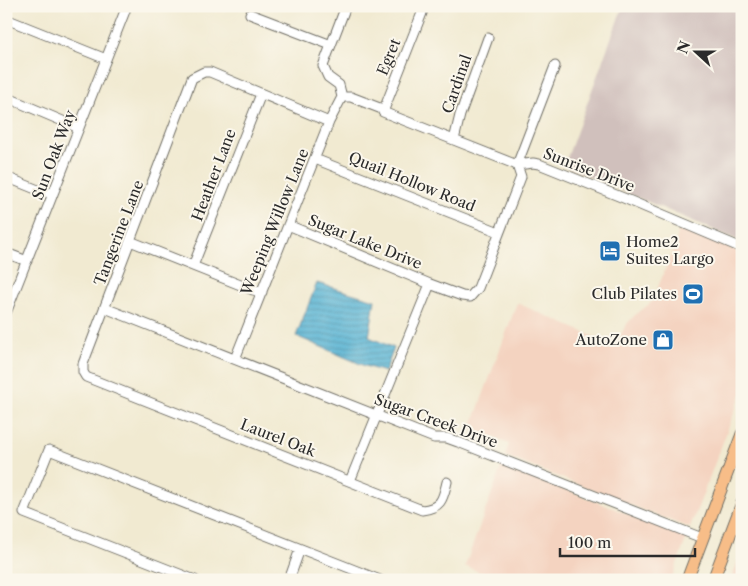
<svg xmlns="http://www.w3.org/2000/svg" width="748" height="586" font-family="'Libre Caslon Text',serif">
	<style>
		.built { fill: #f4d3c0 }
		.industrial { fill: #d0c0bc }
		.water { fill: url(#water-rules); stroke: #406e7f }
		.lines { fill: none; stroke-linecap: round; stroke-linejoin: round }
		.minor-casing { stroke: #706e65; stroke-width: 11 }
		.major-casing { stroke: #706e65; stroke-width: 13 }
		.minor { stroke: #fff; stroke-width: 9 }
		.major { stroke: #f7bd88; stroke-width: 11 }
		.labels { text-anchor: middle; stroke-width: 4; stroke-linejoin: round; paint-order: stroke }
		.street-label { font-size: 15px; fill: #2b2b2b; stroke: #fbf7ec }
		.poi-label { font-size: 15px; fill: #2b2b2b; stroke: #fbf7ec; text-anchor: end }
	</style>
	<defs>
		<pattern id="water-rules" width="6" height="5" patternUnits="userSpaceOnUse" patternTransform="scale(1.25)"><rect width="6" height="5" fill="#55b2d3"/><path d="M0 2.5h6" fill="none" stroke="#4791ab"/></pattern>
	</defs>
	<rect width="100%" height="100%" fill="#fbf7ec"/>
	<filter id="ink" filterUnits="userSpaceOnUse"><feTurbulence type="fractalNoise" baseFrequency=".02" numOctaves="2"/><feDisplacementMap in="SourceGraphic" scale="10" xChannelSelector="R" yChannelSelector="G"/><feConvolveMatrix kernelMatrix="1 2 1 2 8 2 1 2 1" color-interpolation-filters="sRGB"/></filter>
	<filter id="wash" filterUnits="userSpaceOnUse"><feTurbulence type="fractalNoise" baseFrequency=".0096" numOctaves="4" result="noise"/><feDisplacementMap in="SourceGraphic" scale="20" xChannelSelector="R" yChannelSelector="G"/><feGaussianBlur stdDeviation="1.12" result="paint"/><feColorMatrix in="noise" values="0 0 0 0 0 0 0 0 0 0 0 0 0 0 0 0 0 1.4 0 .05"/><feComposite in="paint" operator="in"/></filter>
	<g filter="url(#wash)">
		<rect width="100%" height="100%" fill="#f1ead1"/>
		<!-- built -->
		<path class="built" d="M679,227l63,26v139l-52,136 -185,-72 4,-12 -38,-16 46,-125 98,43 11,-21 8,-9 18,-14 24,-59z
			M502,465l185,72 -16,43h-173l-33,-14z
			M742,551v29h-11z"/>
		<!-- industrial -->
		<path class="industrial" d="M623,6h119v236l-178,-76z"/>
		<!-- water -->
		<path class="water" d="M317,283l58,17 -6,37 25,11 -9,24 -20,-6 -69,-30z"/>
	</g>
	<g filter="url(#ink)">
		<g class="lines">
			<!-- minor casing -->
			<g class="minor-casing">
				<path id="minor" d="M250,14l81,31
					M6,19l100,40
					M6,97l73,31
					M342,97h9l31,12 1,3 134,53 16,-2 6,1 87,35 116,49
					M342,97l-3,-12 -11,-8 -5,-11 23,-60
					M383,112l39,-99
					M329,122l-119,-50h-6l-12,6 -109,286v8l3,5 336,133c20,-2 21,-12 25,-28
					M454,140l6,-25 28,-77
					M315,159l184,73
					M6,177l37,15 10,1
					M288,225l142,59 32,12 8,1 8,-9 43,-111 -4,-12 38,-99
					M130,241l123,49 9,2
					M6,253l21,8
					M193,266l68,-172
					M105,308l329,130h13l11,4 244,96
					M6,313l119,-302 -2,-5
					M235,359l94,-237 13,-25
					M350,481l80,-197
					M195,580l-171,-67 25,-63 331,130
					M289,580l11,-31"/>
			</g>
			<!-- major casing -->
			<g class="major-casing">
				<path id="major" d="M687,580l55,-146
					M713,580l29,-77"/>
			</g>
			<!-- minor -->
			<use href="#minor" class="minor"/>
			<!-- major -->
			<use href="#major" class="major"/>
		</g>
	</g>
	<!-- icons -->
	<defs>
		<g id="hotel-square" transform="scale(1.125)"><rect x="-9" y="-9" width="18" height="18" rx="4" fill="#1f6fb2" stroke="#fbf7ec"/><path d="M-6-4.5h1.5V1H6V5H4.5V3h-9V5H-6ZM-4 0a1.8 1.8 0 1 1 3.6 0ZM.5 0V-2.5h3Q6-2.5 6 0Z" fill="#fff"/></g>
		<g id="stadium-square" transform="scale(1.125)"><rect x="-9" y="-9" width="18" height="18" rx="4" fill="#1f6fb2" stroke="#fbf7ec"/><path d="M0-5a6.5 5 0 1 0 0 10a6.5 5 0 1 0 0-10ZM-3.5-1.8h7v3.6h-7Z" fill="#fff"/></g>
		<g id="shop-square" transform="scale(1.125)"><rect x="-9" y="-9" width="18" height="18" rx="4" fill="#1f6fb2" stroke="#fbf7ec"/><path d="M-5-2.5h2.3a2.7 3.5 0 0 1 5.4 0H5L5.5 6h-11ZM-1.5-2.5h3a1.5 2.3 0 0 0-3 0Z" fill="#fff"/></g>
	</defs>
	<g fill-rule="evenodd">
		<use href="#hotel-square" x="610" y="251"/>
		<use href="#stadium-square" x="693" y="294"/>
		<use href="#shop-square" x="663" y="340"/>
	</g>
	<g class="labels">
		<!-- street labels -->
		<g class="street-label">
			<text transform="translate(389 57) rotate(-68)" y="5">Egret</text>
			<text transform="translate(457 84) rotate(-71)" y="5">Cardinal</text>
			<text transform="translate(54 155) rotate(-69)" y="5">Sun Oak Way</text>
			<text transform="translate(589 170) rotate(21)" y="5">Sunrise Drive</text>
			<text transform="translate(214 175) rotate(-69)" y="5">Heather Lane</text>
			<text transform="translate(412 182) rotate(22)" y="5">Quail Hollow Road</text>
			<text transform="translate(275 222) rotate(-68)" y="5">Weeping Willow Lane</text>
			<text transform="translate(119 233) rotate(-69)" y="5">Tangerine Lane</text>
			<text transform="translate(365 242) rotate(22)" y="5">Sugar Lake Drive</text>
			<text transform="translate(436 421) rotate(20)" y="5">Sugar Creek Drive</text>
			<text transform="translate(278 438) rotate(21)" y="5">Laurel Oak</text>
		</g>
		<!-- poi labels -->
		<g class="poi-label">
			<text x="626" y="247" text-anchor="start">Home2<tspan x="626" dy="17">Suites Largo</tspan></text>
			<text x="677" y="299">Club Pilates</text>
			<text x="647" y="345">AutoZone</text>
		</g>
	</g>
	<!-- margin -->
	<rect width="748" height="586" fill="none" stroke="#fbf7ec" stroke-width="25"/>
	<!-- north arrow -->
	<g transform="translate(696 52) rotate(291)" stroke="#fbf7ec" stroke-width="4" paint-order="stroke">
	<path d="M0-4L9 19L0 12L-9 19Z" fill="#2b2b2b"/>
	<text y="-8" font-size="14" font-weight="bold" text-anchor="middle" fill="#2b2b2b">N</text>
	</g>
	<!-- scale -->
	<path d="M560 548v8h135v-8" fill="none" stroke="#2b2b2b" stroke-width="2.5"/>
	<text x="568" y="548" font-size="15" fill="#2b2b2b" stroke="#fbf7ec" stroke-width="4" paint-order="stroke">100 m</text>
</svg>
